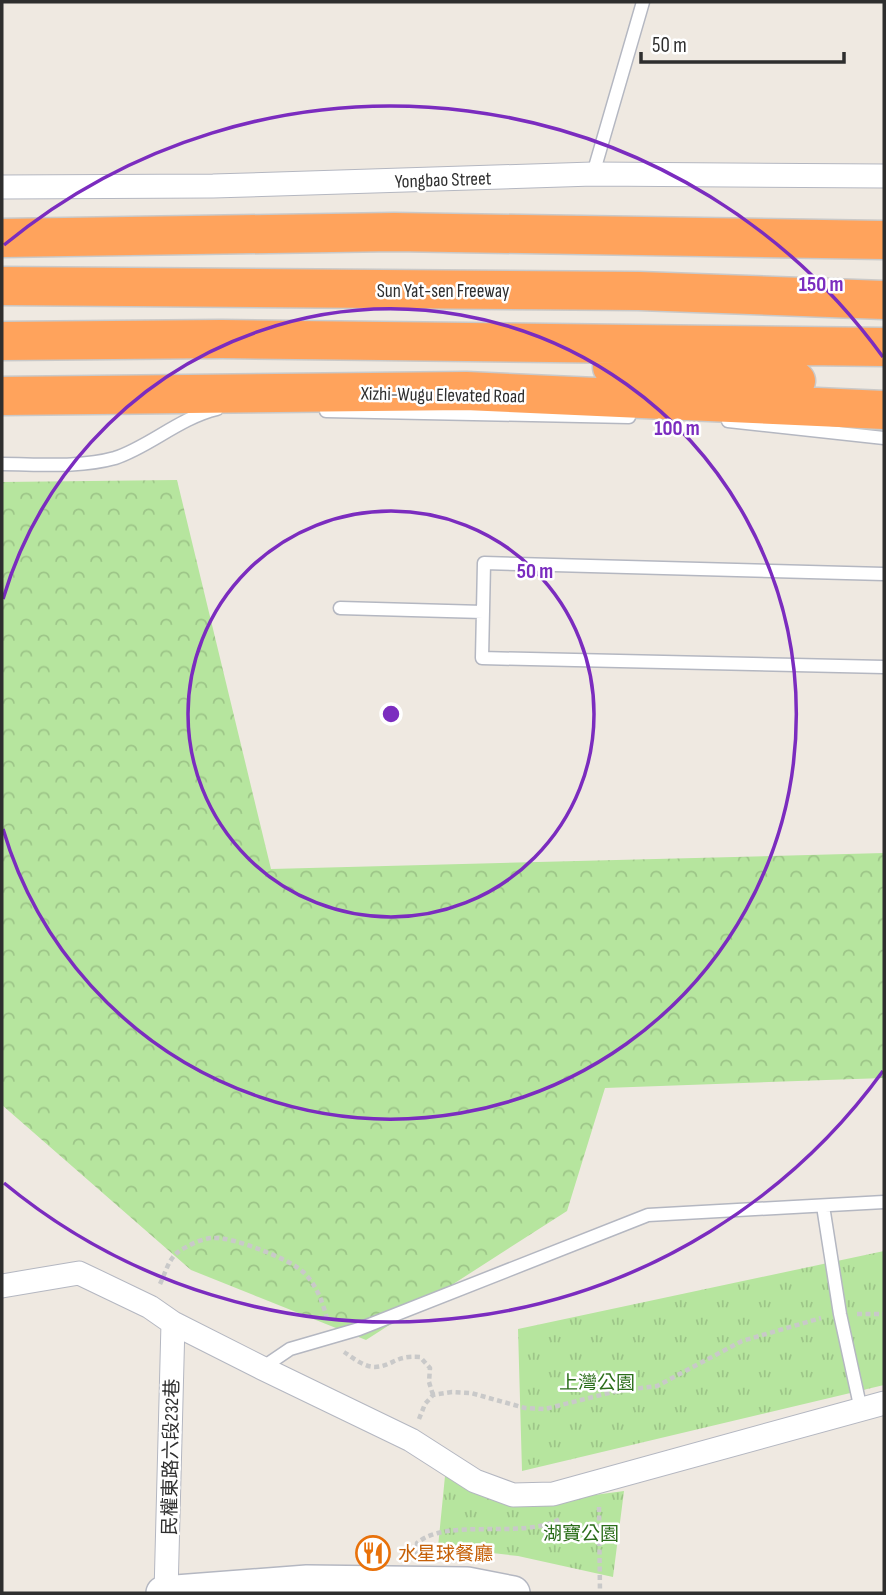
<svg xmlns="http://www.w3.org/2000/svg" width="886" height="1595" font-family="'Sofia Sans Condensed','Noto Sans TC',sans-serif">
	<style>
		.forest { fill: url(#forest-crowns) }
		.park { fill: url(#park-tufts) }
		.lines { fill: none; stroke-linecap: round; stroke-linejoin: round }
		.lane-casing { stroke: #b4b7c1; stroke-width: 15 }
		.street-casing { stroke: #b4b7c1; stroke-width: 25 }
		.secondary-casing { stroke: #b4b7c1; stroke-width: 36 }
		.highway-casing { stroke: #c9c9c9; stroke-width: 41 }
		.path { stroke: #c9c9c9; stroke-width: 4.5; stroke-dasharray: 5 3.5; stroke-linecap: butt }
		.lane { stroke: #fff; stroke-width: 12 }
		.street { stroke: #fff; stroke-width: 23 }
		.secondary { stroke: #fff; stroke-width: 33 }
		.highway { stroke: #ffa35c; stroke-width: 38 }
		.ring { fill: none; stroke: #7b2cbf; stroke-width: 3.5 }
		.labels { text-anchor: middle; stroke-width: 5; stroke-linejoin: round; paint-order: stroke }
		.street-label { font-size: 19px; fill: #2e2e2e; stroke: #fff }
		.park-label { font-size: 19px; fill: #2c6e1b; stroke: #fff }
		.food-label { font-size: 19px; fill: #c56008; stroke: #fff; text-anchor: start }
		.centre { fill: #7b2cbf; stroke: #fff; stroke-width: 3.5 }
		.ring-label { font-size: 21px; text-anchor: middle; font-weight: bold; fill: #7b2cbf; stroke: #fff; stroke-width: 5; stroke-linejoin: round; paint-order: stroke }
	</style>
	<defs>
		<pattern id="forest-crowns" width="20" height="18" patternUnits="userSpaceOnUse" patternTransform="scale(1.75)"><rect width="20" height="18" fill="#b6e59e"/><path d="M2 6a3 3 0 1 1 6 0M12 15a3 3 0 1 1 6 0" fill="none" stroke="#9dc588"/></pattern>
		<pattern id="park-tufts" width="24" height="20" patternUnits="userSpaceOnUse" patternTransform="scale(1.75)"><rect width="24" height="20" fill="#b6e59e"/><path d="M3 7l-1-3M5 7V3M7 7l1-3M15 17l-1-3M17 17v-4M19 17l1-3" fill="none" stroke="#9dc588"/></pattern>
	</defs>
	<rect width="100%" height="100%" fill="#efe9e1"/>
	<!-- forest -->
	<path class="forest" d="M177,480l94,389 613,-16v225l-279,10 -38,123 -201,129 -175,-70 -189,-165v-623z"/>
	<!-- park -->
	<path class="park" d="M884,1251v134l-362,86 -4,-142z
		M445,1476l68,30 111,-15 -11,86 -95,-21 -80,-9z"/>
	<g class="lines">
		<!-- lane casing -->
		<g class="lane-casing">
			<path id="lane" d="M593,174l50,-172
				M326,411l303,6
				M728,421l156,17
				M2,464c36,0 77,4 113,-6 34,-11 64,-40 102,-49
				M884,574l-400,-11 -2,95 402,9
				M340,608l143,4
				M823,1206l17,108 21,96
				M262,1368l28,-19 69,-20 289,-114 236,-13"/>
		</g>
		<!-- street casing -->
		<g class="street-casing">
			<path id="street" d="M2,187l211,-1 380,-12 291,2
				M2,1286l77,-13 71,34 23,16 89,45 149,72 64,41 38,14 40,-1 331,-91
				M166,1593l7,-270"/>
		</g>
		<!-- secondary casing -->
		<g class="secondary-casing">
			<path id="secondary" d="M163,1593l144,-11 160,2 46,9"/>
		</g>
		<!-- highway casing -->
		<g class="highway-casing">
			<path id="highway" d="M2,238l392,-6 490,8
				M2,286l637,5 245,9
				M2,341l220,-2 662,8
				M612,367l184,14
				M2,396l464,-5 418,19"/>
		</g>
		<!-- path -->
		<path class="path" d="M160,1284c5,-10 8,-24 18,-32 9,-6 24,-14 35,-14 18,-2 76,21 89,33 14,12 20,30 25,47
			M857,1314h27
			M344,1352c9,6 20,15 31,15 18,-1 20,-12 45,-10l10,11 -1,14 4,13
			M419,1419l6,-15 8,-9 19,-3 19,1 54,15 20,1 72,-18 40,-5 85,-45 79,-23
			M599,1507l1,86
			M417,1555v-12c31,-26 105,-3 143,-24"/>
		<!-- lane -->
		<use href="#lane" class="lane"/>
		<!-- street -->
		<use href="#street" class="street"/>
		<!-- secondary -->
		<use href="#secondary" class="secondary"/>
		<!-- highway -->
		<use href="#highway" class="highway"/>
	</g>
	<!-- distance rings -->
	<g class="ring">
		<circle cx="391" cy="714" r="203"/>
		<path d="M3 599A405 405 0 1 1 3 829"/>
		<path d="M883 1071A608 608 0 0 1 4 1183M4 245A608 608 0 0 1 883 357"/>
	</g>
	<!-- icons -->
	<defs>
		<g id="restaurant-ring" transform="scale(1.75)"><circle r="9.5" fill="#fff" stroke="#e8710a" stroke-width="1.5"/><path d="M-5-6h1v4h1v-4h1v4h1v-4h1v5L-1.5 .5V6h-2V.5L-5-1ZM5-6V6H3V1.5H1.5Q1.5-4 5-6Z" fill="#e8710a"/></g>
	</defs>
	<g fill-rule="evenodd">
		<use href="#restaurant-ring" x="373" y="1553"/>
	</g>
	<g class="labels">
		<!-- street labels -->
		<g class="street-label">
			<text transform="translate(443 179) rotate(-2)" y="7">Yongbao Street</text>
			<text x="443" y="297">Sun Yat-sen Freeway</text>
			<text transform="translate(443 394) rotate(1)" y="7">Xizhi-Wugu Elevated Road</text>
			<text transform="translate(170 1457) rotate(-89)" y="7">民權東路六段232巷</text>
		</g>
		<!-- park labels -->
		<g class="park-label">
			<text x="597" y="1389">上灣公園</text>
			<text x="581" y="1540">湖寶公園</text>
		</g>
		<!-- food labels -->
		<g class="food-label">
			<text x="398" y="1560">水星球餐廳</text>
		</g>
	</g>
	<circle cx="391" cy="714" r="10" class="centre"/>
	<g class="ring-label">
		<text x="821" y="291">150 m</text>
		<text x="677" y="435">100 m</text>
		<text x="535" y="578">50 m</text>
	</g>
	<!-- border -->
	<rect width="886" height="1595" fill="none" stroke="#2e2e2e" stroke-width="7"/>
	<!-- scale -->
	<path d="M641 52v10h203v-10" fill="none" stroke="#2e2e2e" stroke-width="3.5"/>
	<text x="652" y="52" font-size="21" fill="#2e2e2e" stroke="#ffffff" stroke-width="5" paint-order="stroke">50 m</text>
</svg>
